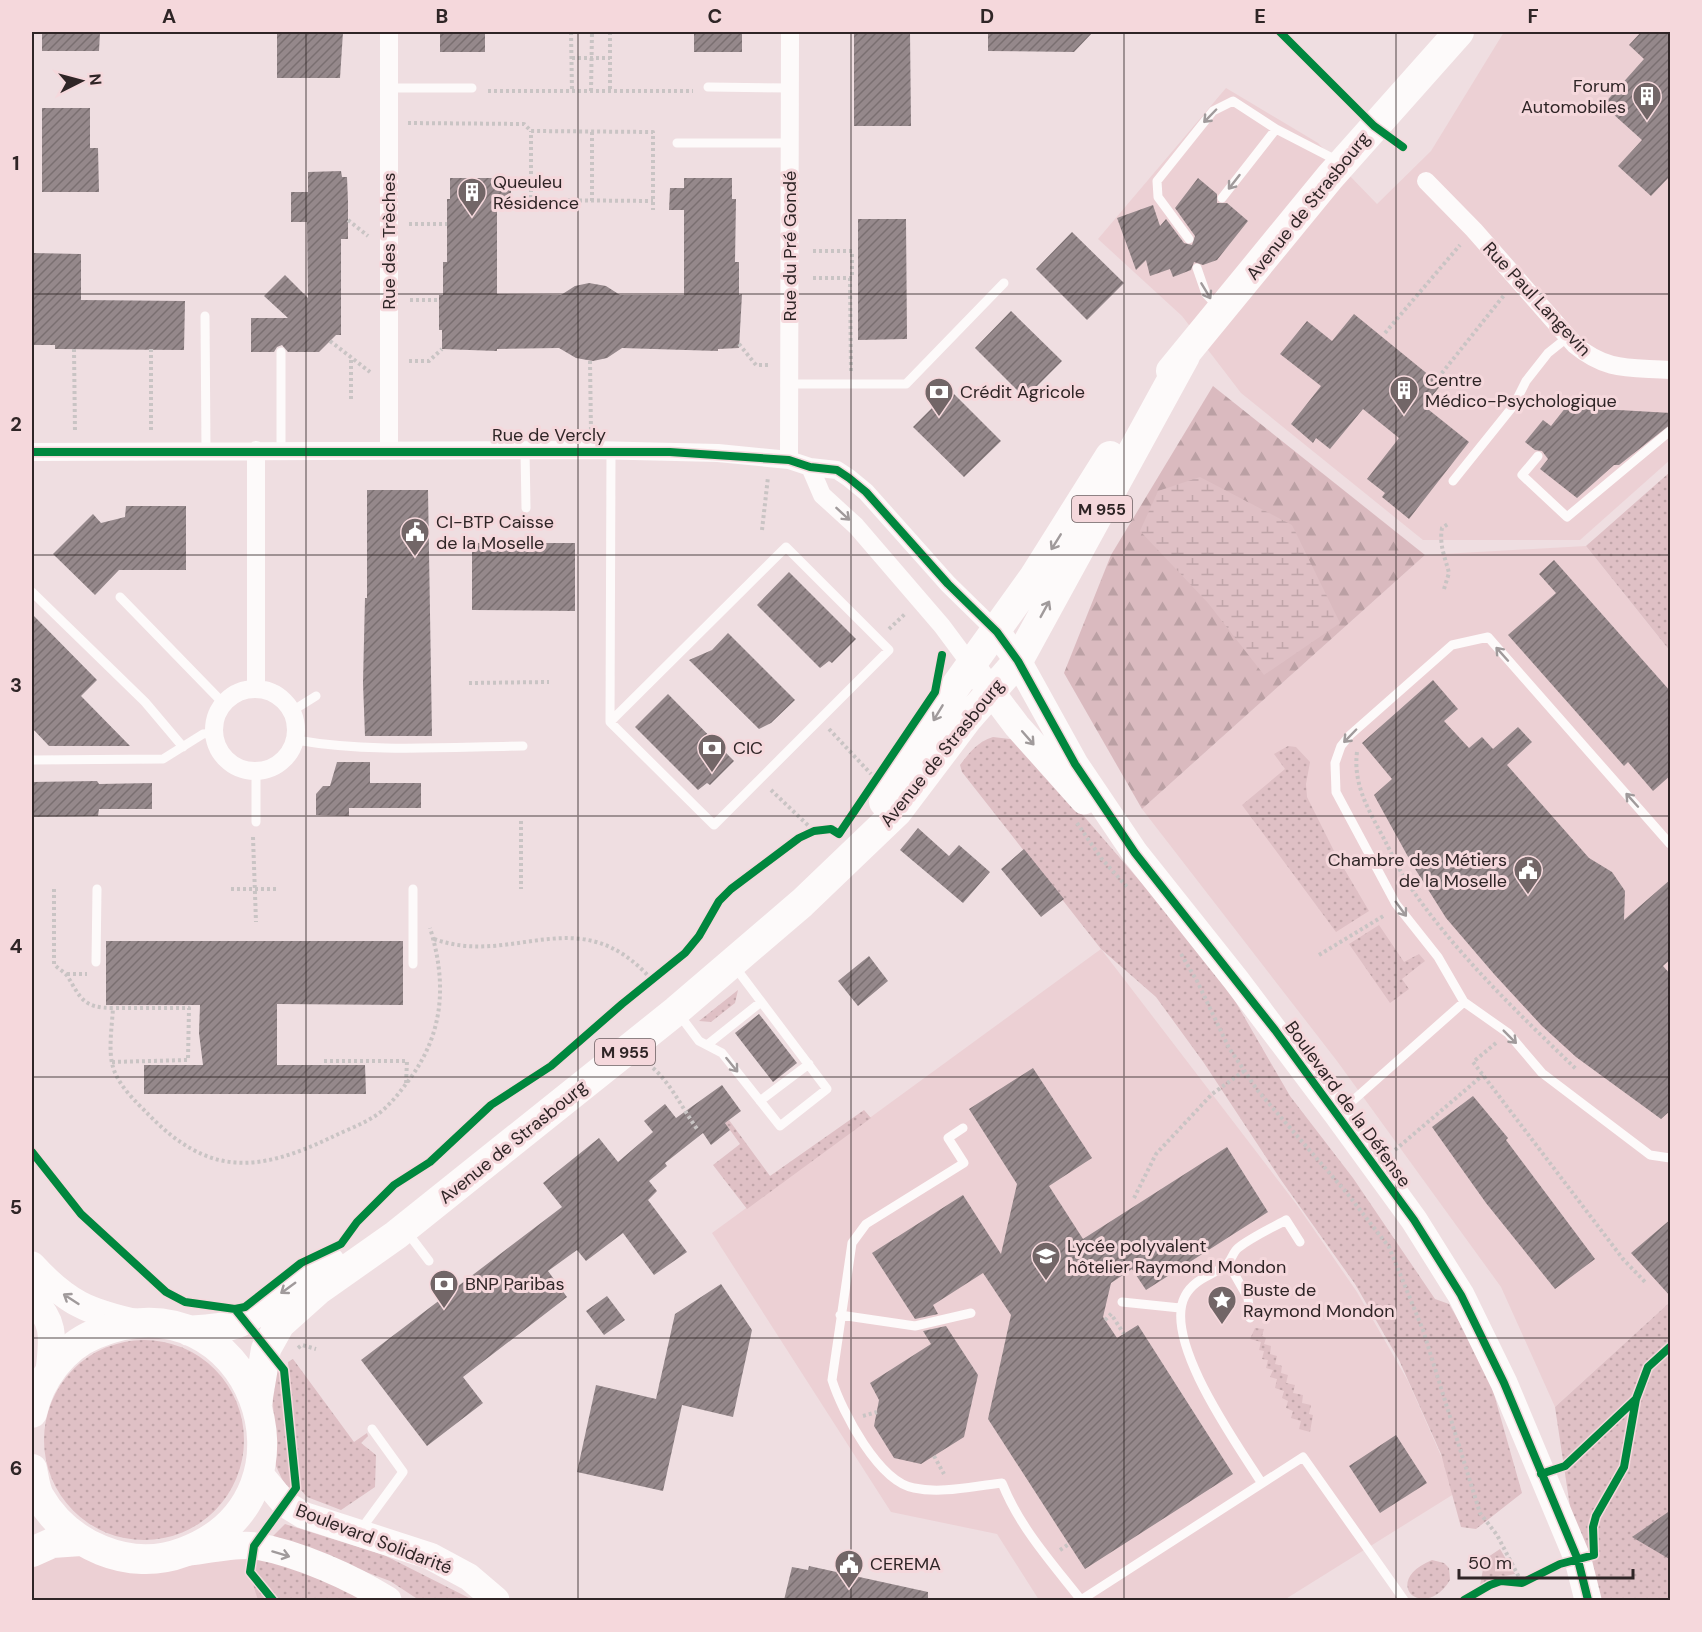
<svg xmlns="http://www.w3.org/2000/svg" width="1702" height="1632" font-family="'DM Sans',sans-serif">
	<style>
		.built { fill: #ecd0d4 }
		.grass { fill: url(#grass-dots) }
		.forest { fill: url(#forest-firs) }
		.wetland { fill: url(#wetland-marsh) }
		.building { fill: url(#building-hatch) }
		.lines { fill: none; stroke-linecap: round; stroke-linejoin: round }
		.path { stroke: #c9c4c4; stroke-width: 4; stroke-dasharray: 3 3; stroke-linecap: butt }
		.lane { stroke: #fdfafa; stroke-width: 9 }
		.street { stroke: #fdfafa; stroke-width: 18 }
		.secondary { stroke: #fdfafa; stroke-width: 27 }
		.primary { stroke: #fdfafa; stroke-width: 30 }
		.cycleway-casing { stroke: #f5d8dc; stroke-width: 11 }
		.cycleway { stroke: #00873e; stroke-width: 8 }
		.oneway { stroke: #a09a9b }
		.grid { fill: none; stroke: #2f2526; stroke-width: 1.5; stroke-opacity: 0.55 }
		.labels { text-anchor: middle; stroke-width: 6; stroke-linejoin: round; paint-order: stroke }
		.shield { fill: #f5d8dc; stroke: #6a5b5d; stroke-width: 1.5 }
		.shield-label { font-size: 16px; font-weight: bold; fill: #2f2526 }
		.poi-label { font-size: 18px; fill: #2f2526; stroke: #f5d8dc; text-anchor: start }
		.street-label { font-size: 18px; fill: #2f2526; stroke: #f5d8dc }
		.neatline { fill: none; stroke: #2f2526; stroke-width: 2 }
		.grid-label { font-size: 20px; text-anchor: middle; font-weight: bold; fill: #2f2526 }
	</style>
	<defs>
		<pattern id="grass-dots" width="8" height="8" patternUnits="userSpaceOnUse" patternTransform="scale(1.5)"><rect width="8" height="8" fill="#dfc0c5"/><path d="M2 2h.1M6 6h.1" fill="none" stroke="#c0a5a9" stroke-width="1.8" stroke-linecap="round"/></pattern>
		<pattern id="forest-firs" width="22" height="20" patternUnits="userSpaceOnUse" patternTransform="scale(1.5)"><rect width="22" height="20" fill="#dababf"/><path d="M5 1l3.5 6h-7zM16 11l3.5 6h-7z" fill="#bba0a4"/></pattern>
		<pattern id="wetland-marsh" width="20" height="14" patternUnits="userSpaceOnUse" patternTransform="scale(1.5)"><rect width="20" height="14" fill="#dfc0c5"/><path d="M1 5h8M5 5V1M11 12h8M15 12V8" fill="none" stroke="#c0a5a9"/></pattern>
		<pattern id="building-hatch" width="6" height="6" patternUnits="userSpaceOnUse" patternTransform="scale(1.5)"><rect width="6" height="6" fill="#95888b"/><path d="M-1 1l2-2M0 6l6-6M5 7l2-2" fill="none" stroke="#7a6f71"/></pattern>
	</defs>
	<rect width="100%" height="100%" fill="#efdee1"/>
	<!-- built -->
	<path class="built" d="M1504,32h166v428l-90,80h-157l-182,-147 -59,-77 -84,-77 128,-151 92,55 59,61 54,-53z
		M1586,546l84,105v651l-115,105 -54,-120 -164,-226 -195,-252 283,-254z
		M1101,949l196,256 60,87 51,89 49,111 -173,108h-245l-42,-66 -106,-22 -179,-279z
		M32,1552l45,3 65,19 93,-18 84,14 65,30h-352z"/>
	<!-- grass -->
	<path class="grass" d="M1670,472v179l-84,-105z
		M993,737l25,3 159,184 54,70 59,102 63,82 82,121 14,5 26,45 17,38 30,106 -46,36 -15,-2 -20,-73 -42,-94 -44,-76 -74,-104 -77,-117 -48,-66 -55,-48 -139,-177 -2,-7c10,-13 17,-23 33,-28z
		M1288,746l8,1 14,15 -4,22 1,13 29,58 33,56 -33,21 -94,-127 43,-36 -11,-15z
		M1379,925l25,37 15,-8 6,7 -23,18 7,10 -19,14 -41,-59z
		M738,990l-3,13 -24,19 -12,-1z
		M864,1110l7,8 -124,91 -34,-44 27,-21 -15,-21 4,-3 41,56z
		M1670,1302v298h-82l-10,-40 -23,-153z
		M1255,1328l9,1 -2,7 4,2 -2,6 7,2 -1,8 7,2 -2,8 7,2 -1,7 7,2 -2,8 9,2 -2,8 10,2 -1,8 9,2 -2,9 4,1 -3,17 -11,-3 2,-8 -10,-3 2,-7 -7,-3 2,-7 -6,-3 2,-7 -9,-3 2,-9 -7,-2 3,-7 -7,-2 2,-8 -6,-1 2,-8 -5,-1 2,-8 -11,-3z
		M44 1440a100 100 0 1 1 200 0a100 100 0 1 1-200 0Z
		M293,1359l61,83 13,-9 1,3 -7,7 15,12 -1,32 -34,23 -34,-13 -8,-9 -11,-126z
		M271,1361l10,15 10,112 -3,4 -12,-26z
		M285,1524l99,31 89,45h-54l-29,-19 -118,-44z
		M254,1546l134,54h-130l-11,-34z
		M1500,1549l15,25 -20,4 -15,7 5,-26z
		M1432,1560l12,3 5,5 1,12c-26,43 -71,2 -18,-20z"/>
	<!-- forest -->
	<path class="forest" d="M1213,386l212,169 -283,254 -78,-136 47,-118z"/>
	<!-- wetland -->
	<path class="wetland" d="M1200,477l92,48 48,98 -76,52 -56,-72 -68,-72 18,-40z"/>
	<!-- building -->
	<path class="building" d="M42,32h58l-1,19h-57z
		M277,32h66l-3,46h-63z
		M440,32h45v20h-45z
		M694,32h48v20h-48z
		M854,32h56l1,94h-57z
		M988,32h105l-19,20 -86,-1z
		M1641,32h30v143l-20,21 -33,-30 24,-26 -39,-35 41,-46 -15,-14z
		M42,108h48v40h8l1,44h-57z
		M341,171l1,6h5l1,25v37h-7v96h-5l-17,17h-31l-6,-7 -5,2 -3,5h-23v-34h37l-24,-22 21,-21 23,23 -1,-76h-16v-30h17v-20z
		M450,178h47v9h14v23h-14v84l64,1 14,-9 14,-3 17,3 14,9h64v-85h-15l1,-22h14v-10h48v21h4l-1,63h4v33l3,-1 -3,54 -21,1v2l-96,-3 -15,10 -14,3 -17,-3 -17,-10 -62,1v2l-55,-2v-19h-3v-35h4v-33h4v-63h3z
		M1198,178l19,16v9h10l21,18 -31,39 -14,5 -9,-3 -3,8 -18,7 -3,-8 -20,7 -4,-16 -10,10 -19,-52 36,-13 7,21 6,-7 18,24 8,2 3,-9 -20,-28z
		M858,219h48l1,120 -49,1z
		M1072,232l52,51 -37,37 -51,-51z
		M32,253l49,1v46l104,1 -1,49 -129,-1v-4h-21z
		M1011,311l51,50 -37,37 -50,-50z
		M1354,314l87,71 -17,21 45,36 -60,77 -27,-22 3,-4 -18,-14 32,-41 -36,-29 -33,40 -14,-11 -3,5 -22,-19 30,-38 -41,-32 27,-33 25,20z
		M950,390l51,51 -37,36 -51,-50z
		M1566,407l105,6v11l-52,41h-5l-37,33 -37,-29 8,-10 -6,-8 -7,-1 -10,-8 18,-22 8,6z
		M367,490h61l4,246h-67l-2,-53 2,-85h2z
		M126,506h60v64h-67l-24,25 -42,-41 40,-40 8,9 24,-6z
		M472,543h103v68l-103,-1z
		M1554,560l117,132v83l-18,16 -25,-29 -4,4 -116,-131 48,-42 -17,-19z
		M789,572l67,67 -24,24 -3,-2 -9,7 -63,-63z
		M32,614l65,66 -16,16 49,50h-81l-17,-18z
		M728,633l67,67 -24,23 -12,6 -70,-69 23,-10z
		M1433,680l25,29 -14,12 25,27 13,-11 11,12 25,-22 14,15 -25,23 82,93 23,14 13,19 -1,29 47,-41v80l-8,7 8,9v135l-10,9 -85,-62 -34,-31 -48,-52 -48,-56 -34,-54 -38,-69 18,-16 -30,-36z
		M668,694l66,67 -24,24 -3,-2 -9,7 -63,-63z
		M337,762h33v21h51v25h-72v8l-33,-1v-21l7,-8h7z
		M97,781l2,3 53,-1v26h-53l-1,7 -66,1v-35z
		M918,828l31,28 10,-11 31,27 -27,31 -63,-53z
		M1024,849l40,50 -23,18 -40,-48z
		M106,941h297v64l-126,-1v61h88l1,29h-222v-29h59l-4,-32 1,-28h-94z
		M869,956l19,25 -30,25 -20,-25z
		M759,1014l38,49 -24,19 -38,-49z
		M1033,1068l59,90 -43,28 34,53 144,-92 41,65 -122,78 -14,-21 -21,14 -8,34 14,21 21,-13 95,149 -148,95 -97,-150 23,-104 -28,-42 -50,32 5,9 -23,5 -43,-66 91,-58 38,59 16,-70 -48,-75z
		M722,1085l19,26 -16,12 5,7 -19,15 -8,-12 -38,30 2,3 -18,15 8,10 -9,9 39,52 -33,23 -31,-42 -37,28 -9,-11 -29,21 19,26 -104,80 20,26 -56,43 -66,-86 201,-153 -19,-24 56,-45 19,24 35,-30 -9,-11 21,-17 11,14z
		M1473,1096l35,42 -2,2 89,119 -40,30 -69,-86 -54,-76z
		M1671,1219v78l-40,-44z
		M721,1284l31,46 -19,87 -51,-12 -19,86 -86,-19 19,-87 60,14 19,-85z
		M607,1296l18,24 -21,15 -18,-24z
		M946,1326l32,49 -14,62 -43,27 -27,-6 -20,-32 5,-26 -9,-17 61,-39 -8,-13z
		M1396,1435l31,48 -47,30 -31,-47z
		M1671,1510v50l-39,-23z
		M809,1566l119,26v8h-144l8,-33 16,3z"/>
	<g class="lines">
		<!-- path -->
		<path class="path" d="M571,32l1,59
			M610,32v59
			M1280,32l78,77
			M572,58h38
			M488,91h205
			M591,91l1,-59
			M408,123l116,1 7,7 122,1v78
			M1395,141l8,6
			M531,200l122,1
			M592,201v-69
			M531,210v-79
			M348,220l20,16
			M409,224h38
			M813,251h39v27h-39
			M850,278l1,93
			M410,300h29
			M1385,333l75,-88
			M330,341l40,31
			M739,344l17,21h13
			M74,349l1,83
			M151,349v84
			M409,361h20l13,-12
			M590,361l1,70
			M1438,378l67,-84
			M351,399v-40
			M762,530l6,-53
			M1444,589l5,-16c-4,-16 -10,-28 -7,-45l6,-4
			M889,629l17,-16
			M469,683l80,-1
			M829,729l42,45
			M1357,752c-4,32 11,57 26,85 8,15 16,33 26,48 46,68 109,128 168,185
			M771,790l43,41
			M521,821v68
			M1077,823l24,35 27,30
			M253,837l3,85
			M54,889v75c4,5 11,8 14,13 13,22 16,31 45,31 -1,18 -5,43 0,59 5,18 23,35 35,47 60,62 108,59 182,24 14,-7 31,-13 45,-22 14,-9 24,-23 34,-36 35,-47 38,-97 21,-152
			M231,889h48
			M434,939c81,29 145,-42 218,41
			M1181,954l16,27 32,67 29,43 88,101 43,55 34,83 57,183 17,22 25,48
			M1319,955l66,-40
			M67,974h20
			M1496,1043l-23,19 150,197 23,24
			M324,1061h83l-1,23
			M112,1062l76,-2 1,-52h-76
			M653,1068c19,17 29,40 44,61l1,-1
			M1395,1150l88,-75
			M1134,1198l22,-44 56,-60 32,-23
			M1113,1317l11,17
			M1105,1320l8,-8
			M298,1348l4,-3 14,4
			M863,1416l14,-4
			M934,1456l10,18
			M1565,1466l71,-67
			M1060,1550l9,-6"/>
		<!-- lane -->
		<path class="lane" d="M708,87l82,1
			M389,88h83
			M677,143h113
			M1222,198l54,-69 62,32
			M1189,239l-31,-42 -1,-16 56,-70 20,-10 43,28
			M1197,268l9,26 12,13
			M205,316l1,134
			M790,384h116l98,-101
			M281,450v-98
			M525,450l1,58
			M1538,456l-16,19 45,42 103,-86
			M1453,481l61,-76 12,-24 22,-28 20,-16
			M32,592l113,110 38,45
			M120,597l104,107
			M292,711l24,-15
			M610,722l176,-175 103,103 -175,175 -104,-103 1,-271
			M296,740c74,13 152,7 227,6
			M32,760l131,-1 40,-25 11,-1
			M256,822v-50
			M1670,844l-182,-207 -36,8 -102,90 -9,11 -6,17 1,29 60,112 42,53 26,45 44,31 34,40 108,82 20,3
			M413,889v75
			M96,962l1,-73
			M678,1013l21,28 23,12 58,73 47,-37 -92,-122
			M707,1045l54,-43
			M760,1101l49,-37
			M1340,1112l124,-110
			M963,1128l-15,10 16,25 -98,61 -14,19 -20,137c10,32 47,102 82,108 28,6 59,-2 88,-5 18,45 50,80 79,117
			M407,1232l22,29
			M1228,1263l20,35 2,20
			M1122,1302l58,6
			M840,1315l75,11 56,-13
			M1261,1482c-24,-38 -99,-142 -76,-186 10,-19 29,-20 43,-33 4,-4 5,-11 10,-15 14,-11 32,-19 48,-28l14,22
			M359,1532l44,-60 -31,-43
			M1081,1600l222,-143 101,143"/>
		<!-- street -->
		<path class="street" d="M389,32v418
			M1426,181l48,49 101,115c33,27 54,22 95,25
			M256,450v239
			M32,452l559,-2 127,3 71,7 21,7 27,3 12,8 17,14 82,92 49,48
			M789,460l1,-428
			M810,467l12,28 34,31 86,100 29,39
			M214 730a41 41 0 1 1 82 0a41 41 0 1 1-82 0Z"/>
		<!-- secondary -->
		<path class="secondary" d="M997,632l21,29 57,103 60,89 101,127 101,134 77,106 47,75 43,88 74,177 10,40
			M971,665l46,61 67,75
			M32,1265c35,38 56,47 106,58
			M32,1299c25,24 20,41 17,73
			M258,1472l27,32 18,11 127,41 39,21 27,23
			M182,1553c21,-2 55,-10 74,-7 44,8 95,31 132,54"/>
		<!-- primary -->
		<path class="primary" d="M1171,371l159,-194 129,-145
			M884,802l61,-101 89,-124 76,-121
			M189,1331c17,-2 39,-2 55,-11 30,-17 53,-44 86,-58
			M257,1403l9,-54 14,-25 38,-34 78,-55 280,-224 126,-108 95,-91 71,-94 50,-57 167,-305
			M32,1413c7,-33 31,-66 63,-79 155,-64 238,162 89,218 -55,21 -117,-7 -145,-56 -4,-8 -5,-18 -7,-27
			M32,1552l20,-9 29,-2"/>
		<!-- cycleway casing -->
		<g class="cycleway-casing">
			<path id="cycleway" d="M1280,32l94,94 29,21
				M32,452h638l119,8 21,7 27,3 12,8 17,14 82,92 49,48 21,29 57,103 60,89 140,177 139,190 47,75 43,88 74,177 10,40
				M32,1152l49,62 85,78 19,10 50,7 49,61 12,118 -42,58 -4,26 23,28
				M235,1309l10,-2 56,-44 40,-19 16,-22 37,-37 36,-23 61,-57 60,-39 71,-62 63,-51 14,-17 20,-35 12,-12 68,-51 15,-7 17,-2 8,5 96,-142 7,-37
				M1541,1474l24,-8 71,-67
				M1464,1600l26,-15 11,-4 21,2 38,-19 34,-9 -1,-28 3,-11 28,-49 12,-68 12,-32 22,-20"/>
		</g>
		<!-- cycleway -->
		<use href="#cycleway" class="cycleway"/>
	</g>
	<!-- one-way arrows -->
	<defs><path id="oneway-shaft" d="M-6 0H5M1.5-3L5.5 0L1.5 3" fill="none" stroke-width="1.6" stroke-linecap="round" stroke-linejoin="round" transform="scale(1.5)"/></defs>
	<g class="oneway">
		<use href="#oneway-shaft" transform="translate(1210 116) rotate(134)"/>
		<use href="#oneway-shaft" transform="translate(1234 182) rotate(128)"/>
		<use href="#oneway-shaft" transform="translate(1206 291) rotate(59)"/>
		<use href="#oneway-shaft" transform="translate(843 514) rotate(43)"/>
		<use href="#oneway-shaft" transform="translate(1056 542) rotate(122)"/>
		<use href="#oneway-shaft" transform="translate(1045 609) rotate(-61)"/>
		<use href="#oneway-shaft" transform="translate(1502 654) rotate(-132)"/>
		<use href="#oneway-shaft" transform="translate(938 713) rotate(121)"/>
		<use href="#oneway-shaft" transform="translate(1350 736) rotate(134)"/>
		<use href="#oneway-shaft" transform="translate(1028 738) rotate(49)"/>
		<use href="#oneway-shaft" transform="translate(1632 800) rotate(-132)"/>
		<use href="#oneway-shaft" transform="translate(1401 909) rotate(54)"/>
		<use href="#oneway-shaft" transform="translate(1510 1037) rotate(45)"/>
		<use href="#oneway-shaft" transform="translate(732 1065) rotate(51)"/>
		<use href="#oneway-shaft" transform="translate(288 1288) rotate(144)"/>
		<use href="#oneway-shaft" transform="translate(71 1299) rotate(-147)"/>
		<use href="#oneway-shaft" transform="translate(281 1554) rotate(17)"/>
	</g>
	<!-- grid -->
	<path class="grid" d="M306,32v1568M578,32v1568M851,32v1568M1124,32v1568M1396,32v1568M32,294h1638M32,555h1638M32,816h1638M32,1077h1638M32,1338h1638"/>
	<!-- icons -->
	<defs>
		<g id="building-pin" transform="scale(1.5)"><path d="M0 17L-7.5 6A9.5 9.5 0 1 1 7.5 6Z" fill="#726667" stroke="#f5d8dc"/><path d="M-4-6H4V6H1V3H-1V6H-4ZM-2.5-4.3h1.7v1.8h-1.7ZM.8-4.3h1.7v1.8H.8ZM-2.5-1h1.7V.8h-1.7ZM.8-1h1.7V.8H.8Z" fill="#fff"/></g>
		<g id="bank-pin" transform="scale(1.5)"><path d="M0 17L-7.5 6A9.5 9.5 0 1 1 7.5 6Z" fill="#726667" stroke="#f5d8dc"/><path d="M-6-4H6V4H-6ZM0-2.3a2.3 2.3 0 1 0 0 4.6a2.3 2.3 0 1 0 0-4.6Z" fill="#fff"/></g>
		<g id="civic-pin" transform="scale(1.5)"><path d="M0 17L-7.5 6A9.5 9.5 0 1 1 7.5 6Z" fill="#726667" stroke="#f5d8dc"/><path d="M-.6-6.5H3V-4.5H.6V-3L4-1V1h2V6H-6V1h2V-1L-.6-3ZM-1.2 2.5V6h2.4V2.5Z" fill="#fff"/></g>
		<g id="school-pin" transform="scale(1.5)"><path d="M0 17L-7.5 6A9.5 9.5 0 1 1 7.5 6Z" fill="#726667" stroke="#f5d8dc"/><path d="M0-5L7-2L0 1L-7-2ZM-4 1L0 2.5L4 1V4Q0 6-4 4Z" fill="#fff"/></g>
		<g id="sight-pin" transform="scale(1.5)"><path d="M0 17L-7.5 6A9.5 9.5 0 1 1 7.5 6Z" fill="#726667" stroke="#f5d8dc"/><path d="M0-6L1.8-2.2L6-1.7L2.9 1.2L3.7 5.4L0 3.3L-3.7 5.4L-2.9 1.2L-6-1.7L-1.8-2.2Z" fill="#fff"/></g>
	</defs>
	<g fill-rule="evenodd">
		<use href="#building-pin" x="1647" y="96"/>
		<use href="#building-pin" x="472" y="192"/>
		<use href="#building-pin" x="1404" y="390"/>
		<use href="#bank-pin" x="939" y="392"/>
		<use href="#civic-pin" x="415" y="532"/>
		<use href="#bank-pin" x="712" y="748"/>
		<use href="#civic-pin" x="1528" y="870"/>
		<use href="#school-pin" x="1046" y="1256"/>
		<use href="#bank-pin" x="444" y="1284"/>
		<use href="#sight-pin" x="1222" y="1300"/>
		<use href="#civic-pin" x="849" y="1564"/>
	</g>
	<g class="labels">
		<!-- shield labels -->
		<g class="shield">
			<rect x="1072" y="496" width="60" height="26" rx="4.5"/>
			<rect x="595" y="1039" width="60" height="26" rx="4.5"/>
		</g>
		<g class="shield-label">
			<text x="1102" y="515">M 955</text>
			<text x="625" y="1058">M 955</text>
		</g>
		<!-- poi labels -->
		<g class="poi-label">
			<text x="1626" y="92" text-anchor="end">Forum<tspan x="1626" dy="21">Automobiles</tspan></text>
			<text x="493" y="188">Queuleu<tspan x="493" dy="21">Résidence</tspan></text>
			<text x="1425" y="386">Centre<tspan x="1425" dy="21">Médico-Psychologique</tspan></text>
			<text x="960" y="398">Crédit Agricole</text>
			<text x="436" y="528">CI-BTP Caisse<tspan x="436" dy="21">de la Moselle</tspan></text>
			<text x="733" y="754">CIC</text>
			<text x="1507" y="866" text-anchor="end">Chambre des Métiers<tspan x="1507" dy="21">de la Moselle</tspan></text>
			<text x="1067" y="1252">Lycée polyvalent<tspan x="1067" dy="21">hôtelier Raymond Mondon</tspan></text>
			<text x="465" y="1290">BNP Paribas</text>
			<text x="1243" y="1296">Buste de<tspan x="1243" dy="21">Raymond Mondon</tspan></text>
			<text x="870" y="1570">CEREMA</text>
		</g>
		<!-- street labels -->
		<g class="street-label">
			<text transform="translate(1308 206) rotate(-51)" y="6">Avenue de Strasbourg</text>
			<text transform="translate(389 241) rotate(-90)" y="6">Rue des Trèches</text>
			<text transform="translate(790 246) rotate(-90)" y="6">Rue du Pré Gondé</text>
			<text transform="translate(1537 299) rotate(47)" y="6">Rue Paul Langevin</text>
			<text x="549" y="441">Rue de Vercly</text>
			<text transform="translate(942 753) rotate(-51)" y="6">Avenue de Strasbourg</text>
			<text transform="translate(1348 1104) rotate(54)" y="6">Boulevard de la Défense</text>
			<text transform="translate(513 1142) rotate(-39)" y="6">Avenue de Strasbourg</text>
			<text transform="translate(374 1539) rotate(21)" y="6">Boulevard Solidarité</text>
		</g>
	</g>
	<!-- border -->
	<rect width="1702" height="1632" fill="none" stroke="#f5d8dc" stroke-width="66"/>
	<!-- north arrow -->
	<g transform="translate(81 81) rotate(84)" stroke="#f5d8dc" stroke-width="4.5" paint-order="stroke">
	<path d="M0-4.5L10 22L0 15L-10 22Z" fill="#2f2526"/>
	<text y="-9" font-size="16" font-weight="bold" text-anchor="middle" fill="#2f2526">N</text>
	</g>
	<!-- scale -->
	<path d="M1459 1569v9h174v-9" fill="none" stroke="#2f2526" stroke-width="3"/>
	<text x="1468" y="1569" font-size="18" fill="#2f2526" stroke="#f5d8dc" stroke-width="4.5" paint-order="stroke">50 m</text>
	<rect x="33" y="33" width="1636" height="1566" class="neatline"/>
	<g class="grid-label">
		<text x="169" y="23">A</text>
		<text x="442" y="23">B</text>
		<text x="715" y="23">C</text>
		<text x="987" y="23">D</text>
		<text x="1260" y="23">E</text>
		<text x="1533" y="23">F</text>
		<text x="16" y="170">1</text>
		<text x="16" y="431">2</text>
		<text x="16" y="692">3</text>
		<text x="16" y="953">4</text>
		<text x="16" y="1214">5</text>
		<text x="16" y="1475">6</text>
	</g>
</svg>
